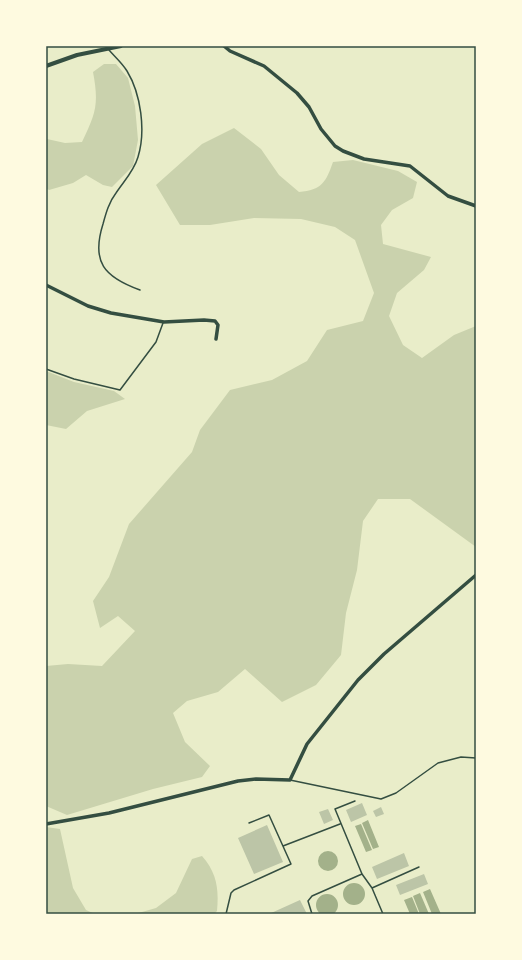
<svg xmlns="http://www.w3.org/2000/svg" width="522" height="960" font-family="Overpass,sans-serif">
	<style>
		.green { fill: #cad2ad }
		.water { fill: #a3b18a }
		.building { fill: #bcc5a7 }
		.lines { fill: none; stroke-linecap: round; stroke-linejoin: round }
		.service { stroke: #344e41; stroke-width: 1.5 }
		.minor { stroke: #344e41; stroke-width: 3.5 }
		.tertiary { stroke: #344e41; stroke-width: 4 }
		.neatline { fill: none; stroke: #344e41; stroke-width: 1.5 }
	</style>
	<rect width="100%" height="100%" fill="#e9edc9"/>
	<!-- green -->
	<path class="green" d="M104,64h12l12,14 7,28 3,34 -5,26 -21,21 -9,-2 -17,-10 -13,8 -24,7 -3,-2v-63l1,14 18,4 17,-1c14,-29 17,-38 11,-70z
		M234,128l27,21 18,26 20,17c23,-2 27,-10 34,-30l20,-2 45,11 19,11 -4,16 -21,12 -11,15 2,19 48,13 -7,13 -27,23 -8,23 14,29 19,13 32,-23 22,-9v221l-66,-48h-32l-15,22 -6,49 -11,43 -5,42 -25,30 -34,17 -37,-33 -27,23 -31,9 -14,12 12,29 25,24 -8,11 -49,12 -86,26 -21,-9v-140l22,-2 34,2 33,-35 -17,-15 -18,12 -7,-27 16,-24 20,-53 63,-72 8,-22 30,-40 42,-10 35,-19 20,-31 36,-9 11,-28 -19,-53 -20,-13 -34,-8 -47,-1 -44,7h-30l-24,-40 46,-41z
		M46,371l28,11 40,9 11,8 -38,12 -21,18 -20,-4z
		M46,827l14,2 13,59 13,22 9,4h-49z
		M202,856c15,17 17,33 15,55l-3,3h-79l21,-6 20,-15 16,-34z"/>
	<!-- water -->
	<path class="water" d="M368,820l11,27 -6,2 -11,-26z
		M361,824l11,26 -6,2 -11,-26z
		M318 861a10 10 0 1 1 20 0a10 10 0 1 1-20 0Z
		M343 894a11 11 0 1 1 22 0a11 11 0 1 1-22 0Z
		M430,889l11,25h-9l-9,-22z
		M420,893l9,21h-9l-7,-18z
		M316 905a11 11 0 1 1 22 0a11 11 0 1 1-22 0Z
		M412,897l7,17h-9l-6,-14z"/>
	<!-- building -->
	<path class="building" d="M362,803l5,12 -16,7 -5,-12z
		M381,807l3,7 -8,3 -3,-6z
		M328,809l5,11 -9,4 -5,-12z
		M267,825l16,37 -29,12 -16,-36z
		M404,853l5,13 -32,13 -5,-12z
		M424,874l4,10 -28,11 -4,-10z
		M300,900l7,14h-38z"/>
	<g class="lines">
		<!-- service -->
		<path class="service" d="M109,50c6,7 13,13 18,21 14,23 19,60 11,86 -4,14 -14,24 -22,36 -7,9 -10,20 -13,31 -12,38 1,53 37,66
			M46,369l28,10 46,11 36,-48 7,-19
			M290,780l91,19 15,-6 42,-30 23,-6 15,1
			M355,801l-20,8 27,65 10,14 11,26
			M283,846l57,-22
			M372,888l47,-21
			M226,914l5,-21 3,-3 57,-26 -22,-49 -20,8
			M312,914l-4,-13 4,-5 50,-22"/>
		<!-- minor -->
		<path class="minor" d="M224,46l6,5 34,15 33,27 12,14 12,22 14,17 8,5 21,8 46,7 38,30 28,10
			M46,285l42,21 23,7 53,9 40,-2 11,1 3,4 -2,14
			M46,824l63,-11 129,-32 18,-2 34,1 17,-36 51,-64 26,-26 92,-79"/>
		<!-- tertiary -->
		<path class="tertiary" d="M46,66l31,-11 44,-9"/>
	</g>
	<!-- border -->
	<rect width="522" height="960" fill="none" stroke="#fefae0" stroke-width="94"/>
	<rect x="47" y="47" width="428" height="866" class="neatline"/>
</svg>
